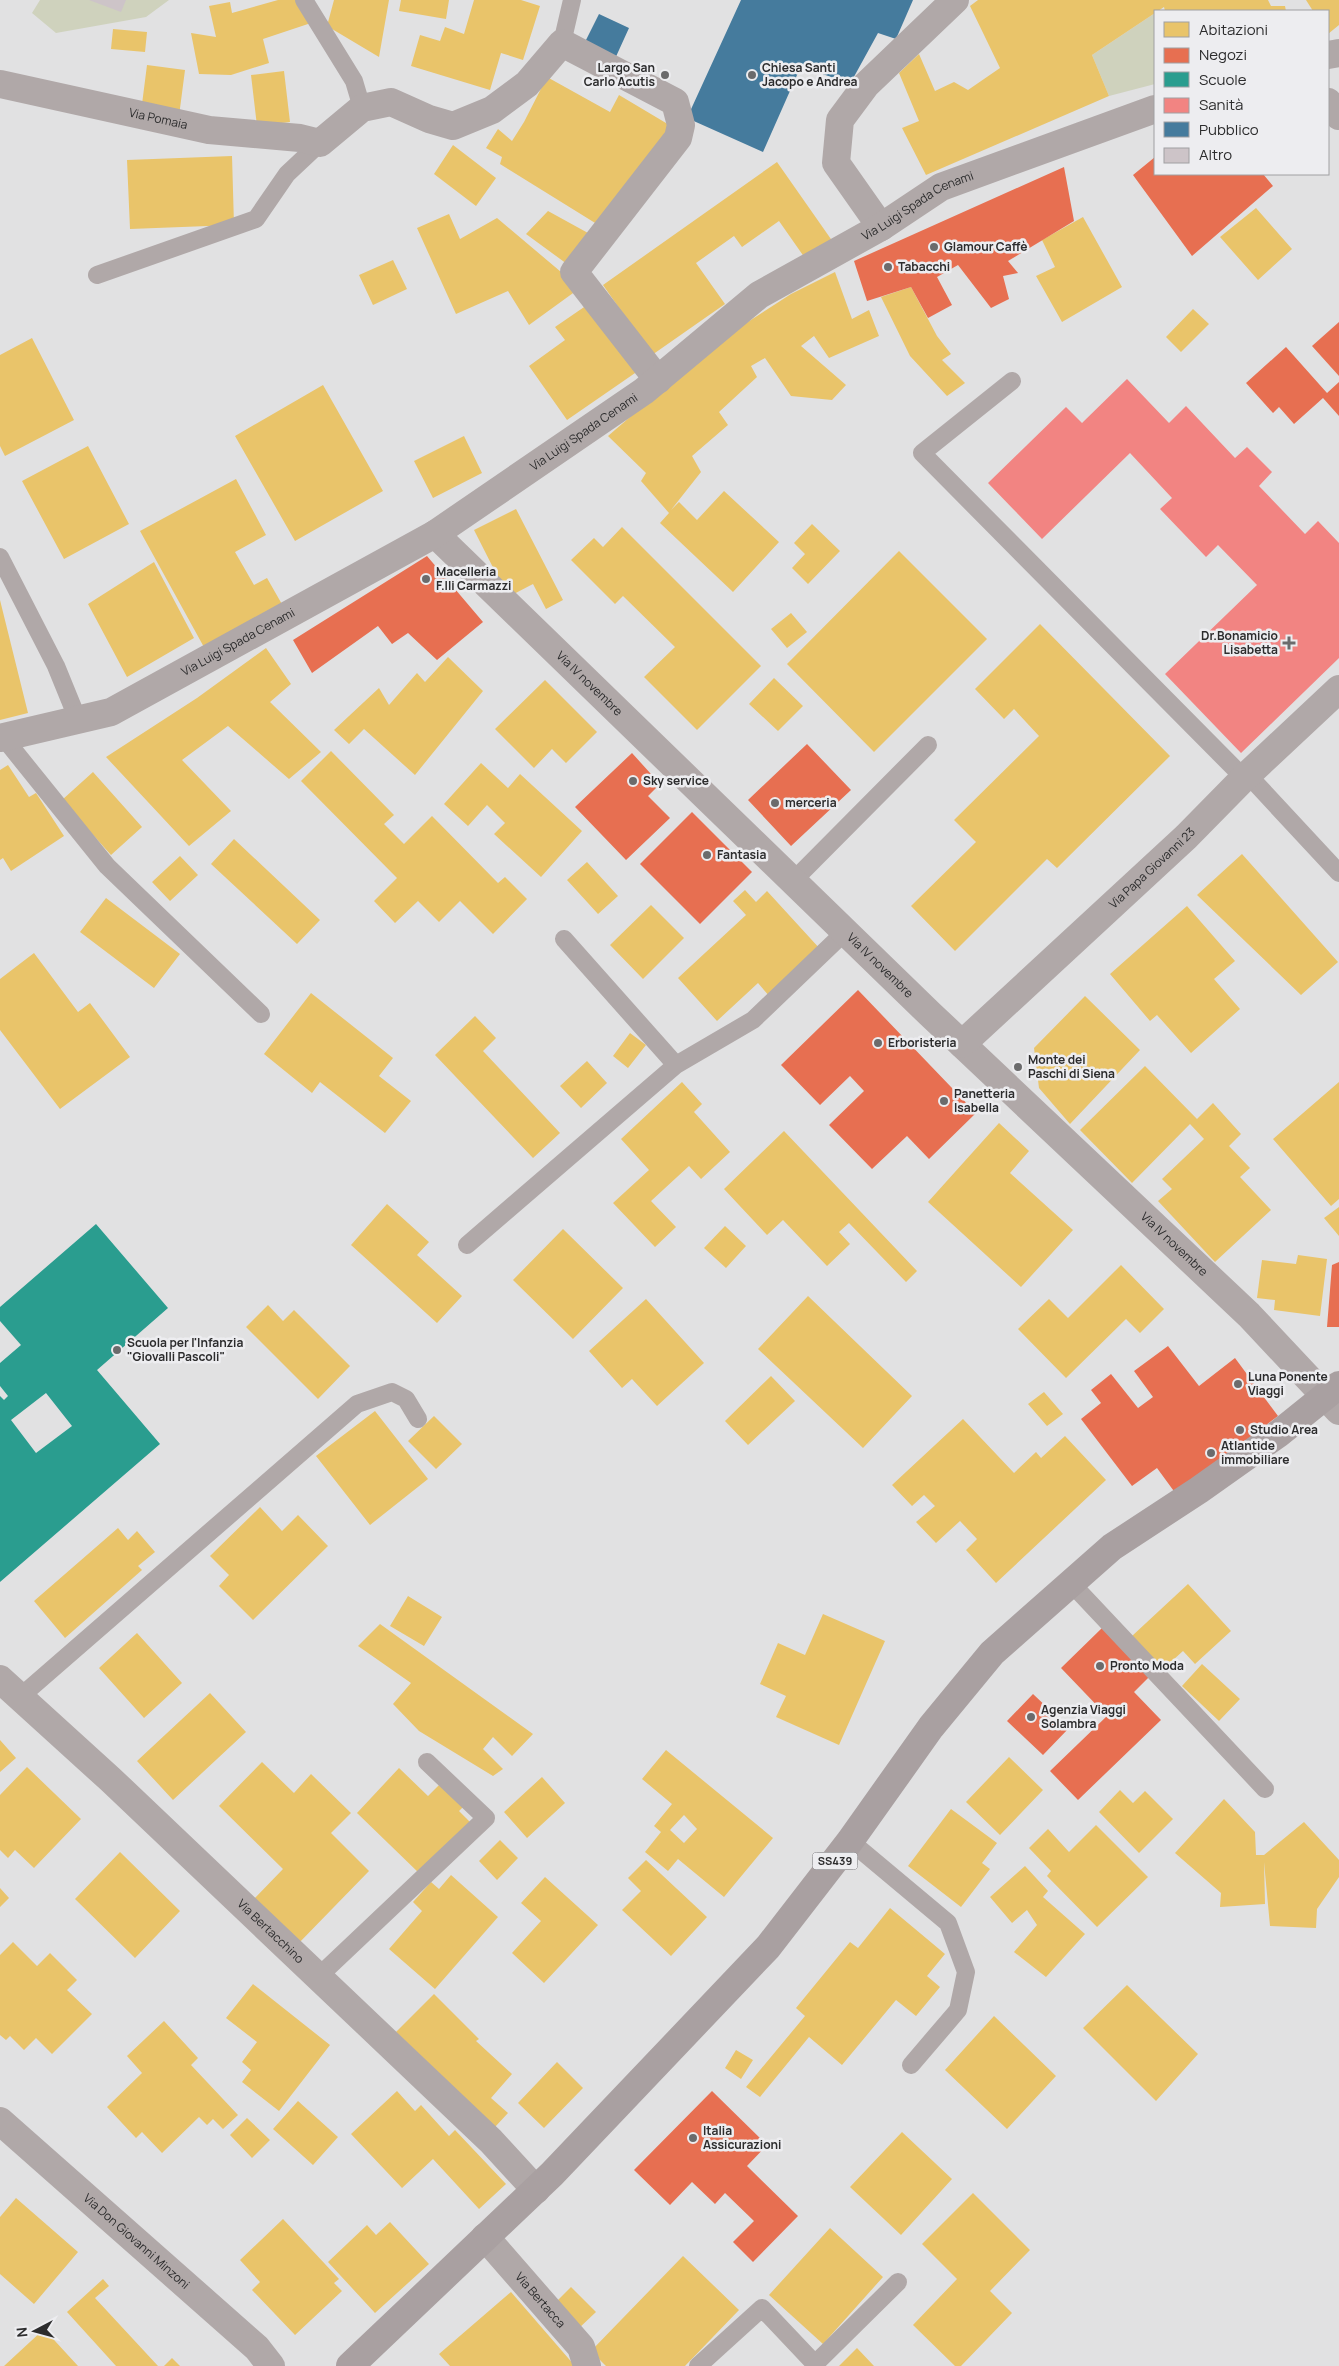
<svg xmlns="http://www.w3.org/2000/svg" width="1339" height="2366" font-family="Manrope,sans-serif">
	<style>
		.green { fill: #cfd2bd }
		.homes { fill: #e9c46a; fill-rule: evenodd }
		.shops { fill: #e76f51 }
		.schools { fill: #2a9d8f; fill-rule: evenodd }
		.health { fill: #f28482 }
		.public { fill: #457b9d }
		.building { fill: #cdc4c8 }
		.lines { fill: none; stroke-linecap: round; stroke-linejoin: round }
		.service { stroke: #b0a8a8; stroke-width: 18 }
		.minor { stroke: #b0a8a8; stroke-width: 28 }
		.tertiary { stroke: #b0a8a8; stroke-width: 28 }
		.primary { stroke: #a9a0a1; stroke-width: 28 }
		.poi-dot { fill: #6b6b6c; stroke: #ededf0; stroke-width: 2 }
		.labels { text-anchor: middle; stroke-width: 5; stroke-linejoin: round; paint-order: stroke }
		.shield { fill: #ededf0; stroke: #666668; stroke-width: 1 }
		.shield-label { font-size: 11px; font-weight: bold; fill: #2c2c2d }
		.poi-label { font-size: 12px; font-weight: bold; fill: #2c2c2d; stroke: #ededf0; text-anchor: start }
		.street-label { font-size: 12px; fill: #2c2c2d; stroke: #ededf0 }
	</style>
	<rect width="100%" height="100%" fill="#e1e1e2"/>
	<!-- green -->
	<path class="green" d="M40,0h129l-23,17 -90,16 -24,-20z
		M1155,13v71l-46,12 -17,-41z"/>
	<!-- homes -->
	<path class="homes" d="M278,0h22l14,22 -51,17 6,24 -38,12 -32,-1 -8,-41 25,4 -7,-31 21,-4 2,11z
		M334,0h55l-10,57 -52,-31z
		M401,0h48l-3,19 -47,-8z
		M474,0h47l19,6 -17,54 -22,-7 -11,37 -79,-24 9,-31 20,6 5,-14 19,7z
		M786,0h37l-12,5 -11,1z
		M978,0h290l3,6h14l1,5h-121l-1,-4 -72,48 17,41 -183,79 -24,-47 17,-7 -20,-48 20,-19 16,37 19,-9 14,8 32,-22 -30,-62z
		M1306,0h33v25l-11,9v-23h-15z
		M113,29l34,3 -2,20 -34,-3z
		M147,65l38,5 -6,46 -38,-4z
		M284,71l6,51 -33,4 -6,-51z
		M547,77l63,35 9,-17 52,31 -71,100 -100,-62 2,-7 -16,-9 12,-19 14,12 12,-19z
		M453,145l43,33 -20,28 -42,-32z
		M232,156l2,69 -104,4 -3,-69z
		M777,162l56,80 -26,19 -28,-40 -37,26 -8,-11 -38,27 29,41 -73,51 -49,-70z
		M1256,208l36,41 -34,31 -38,-43z
		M548,211l40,22 -21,31 -41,-30z
		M449,214l11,25 37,-21 83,70 -51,37 -21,-34 -52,23 -39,-86z
		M1083,217l39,70 -60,35 -26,-46 19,-9 -13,-27z
		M393,260l14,29 -34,16 -14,-30z
		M835,272l17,47 17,-9 10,26 -50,22 -15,-22 -13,10 45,39 -14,15 -41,-4 -26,-38 -14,8 6,11 -38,35 9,13 -36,31 9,16 -30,38 8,-8 18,18 27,-29 55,51 -46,50 -73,-69 9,-10 -28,-32 5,-8 -38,-37 109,-94 74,-48z
		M911,287l26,49 14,18 -9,6 23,23 -18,13 -37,-40 -29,-59z
		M590,303l48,68 -71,49 -38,-54 36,-26 -10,-13z
		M1193,309l16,15 -28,28 -15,-15z
		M32,338l42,82 -69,36 -5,-10v-91z
		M323,385l60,106 -88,50 -60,-105z
		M464,436l18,37 -49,25 -19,-37z
		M88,446l41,78 -65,35 -42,-78z
		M236,479l30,56 -31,17 19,33 13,-7 16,28 -78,43 -65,-118z
		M516,509l47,91 -17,9 -13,-25 -25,13 -34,-67z
		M812,524l28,27 -32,33 -16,-16 13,-14 -11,-11z
		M622,527l139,139 -64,64 -53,-53 31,-30 -52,-51 -8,8 -44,-44 23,-22 9,9z
		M899,551l88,88 -113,113 -87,-88z
		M154,562l40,76 -67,39 -39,-73z
		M0,600l28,113 -28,7z
		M791,613l16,19 -20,16 -16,-19z
		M1040,624l130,132 -113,112 -10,-9 -92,92 -44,-45 65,-64 -22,-22 85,-84 -25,-27 -10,10 -29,-30z
		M266,648l25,36 -21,18 51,50 -32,27 -61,-53 -46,34 49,51 -42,35 -83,-89 91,-59z
		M448,657l35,34 -68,84 -51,-46 -15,15 -15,-14 45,-42 10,17 28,-32 8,9z
		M774,678l29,28 -25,25 -29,-27z
		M545,680l52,52 -31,31 -14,-14 -18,19 -39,-39z
		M331,751l63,64 -10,9 20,20 28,-28 66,67 7,-6 22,22 -34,35 -33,-33 -21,21 -21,-21 -23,22 -21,-22 23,-23 -96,-97z
		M481,763l27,25 12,-14 62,57 -41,46 -47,-43 11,-11 -18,-18 -19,21 -24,-22z
		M8,765l21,32 7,-4 28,43 -53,35 -8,-13 -3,2v-90z
		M93,772l49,55 -31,28 -49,-55z
		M234,839l86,81 -23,24 -86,-80z
		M1242,854l96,108 -37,33 -104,-100z
		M180,856l18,19 -28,26 -18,-19z
		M587,862l31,34 -20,18 -31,-34z
		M745,890l11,12 11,-11 54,59 -51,47 -12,-14 -41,38 -39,-43 68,-63 -13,-14z
		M106,898l74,56 -26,34 -74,-56z
		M651,905l33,33 -41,41 -33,-34z
		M1187,906l48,55 -21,18 26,30 -49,44 -34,-38 -7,6 -40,-47z
		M34,953l44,59 12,-9 40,54 -70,52 -60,-79v-51z
		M311,993l82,65 -14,18 32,25 -26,32 -65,-51 -8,11 -48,-39z
		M1085,996l55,54 -70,74 -31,-36 -5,-40z
		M475,1016l21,22 -13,13 77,82 -27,25 -98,-103z
		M630,1033l16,12 -18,23 -15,-12z
		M587,1061l20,22 -26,25 -21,-22z
		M1145,1066l52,53 16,-16 28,31 -12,12 21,22 -10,9 31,33 -56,52 -57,-61 14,-12 -10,-10 42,-40 -14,-15 -58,59 -52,-53z
		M682,1082l20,22 -8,8 36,40 -29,27 -12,-13 -38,35 25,26 -21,20 -42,-44 36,-33 -28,-31z
		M1339,1082v117l-8,7 -58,-67z
		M999,1123l30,28 -19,22 63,57 -52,57 -93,-85z
		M784,1131l133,140 -11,11 -57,-59 -10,9 11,12 -23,22 -44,-46 -16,15 -43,-46z
		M387,1204l42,38 -12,13 45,41 -25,27 -86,-78z
		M1339,1207v29l-15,-18z
		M725,1226l21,20 -20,22 -22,-20z
		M563,1229l60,59 -50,51 -60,-59z
		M1298,1255l29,4 -7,57 -46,-6 1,-10 -18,-2 5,-38 34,4z
		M1121,1265l43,44 -24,24 -14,-14 -60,59 -48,-49 31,-30 19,19z
		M808,1296l104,100 -49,52 -105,-99z
		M646,1299l58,64 -47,43 -25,-27 -10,9 -33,-37z
		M268,1305l15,16 11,-11 56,56 -32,33 -72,-72z
		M771,1376l24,25 -47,44 -23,-24z
		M1044,1392l19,22 -16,12 -19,-22z
		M375,1411l53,68 -58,46 -54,-69z
		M434,1416l28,28 -26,25 -28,-28z
		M963,1419l51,54 22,-21 5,6 24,-22 41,44 -110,103 -30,-33 11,-11 -17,-18 -24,22 -20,-21 19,-16 -11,-11 -12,11 -20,-21z
		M260,1507l22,24 16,-16 30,31 -75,74 -34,-34 10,-11 -19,-19z
		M118,1528l10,12 9,-9 18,21 -17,14 4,4 -77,68 -31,-37z
		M1188,1584l43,47 -36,33 -12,-13 -21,19 -30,-34z
		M408,1596l34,21 -18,29 -34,-20z
		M823,1614l62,27 -46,104 -63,-28 10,-21 -26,-12 18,-41 27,12z
		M380,1624l153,110 -21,22 -19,-19 -10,12 20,20 -10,7 -74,-45 -26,-27 18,-21 -53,-37z
		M137,1633l45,50 -38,35 -45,-50z
		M1202,1664l38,35 -21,22 -37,-35z
		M210,1693l36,39 -73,68 -36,-39z
		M0,1740l16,18 -16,14z
		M666,1750l107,88 -49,59 -46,-38 -10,12 -23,-19 16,-20 -7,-6 18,-22 -30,-25zM684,1815l13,14 -13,14 -14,-13z
		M1009,1757l34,33 -43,45 -34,-33z
		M262,1762l32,31 17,-19 40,39 -20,20 38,38 -72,74 -45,-44 31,-32 -64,-63z
		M27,1767l54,52 -47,49 -19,-18 -7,8 -8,-8v-55z
		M399,1768l29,28 14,-14 23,23 -6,6 11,11 -49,53 -64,-62z
		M542,1777l23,26 -38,35 -23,-26z
		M1120,1790l13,13 12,-12 28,28 -34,34 -40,-41z
		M1224,1799l31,33 1,23h8l40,-33 35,38v17l-22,32 -1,19 -46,-2 -6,-64 1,42 -45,3 1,-14 -46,-40z
		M951,1809l46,34 -15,20 8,6 -29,38 -53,-41z
		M1096,1825l52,52 -51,50 -50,-51 4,-5 -22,-23 19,-19 21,23z
		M500,1840l18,18 -21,22 -18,-19z
		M120,1852l60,59 -45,47 -60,-59z
		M646,1860l61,57 -36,39 -49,-46 19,-19 -13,-13z
		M1025,1866l23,25 -5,6 42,37 -39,43 -32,-25 23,-27 -10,-15 -15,13 -22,-26z
		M451,1875l47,42 -63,72 -46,-40 33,-38 -9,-9 18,-20 8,7z
		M545,1877l53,48 -54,58 -32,-30 29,-32 -20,-18z
		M0,1888l9,10 -9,9z
		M890,1908l55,46 -18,22 13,11 -24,29 -20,-16 -54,65 -33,-28 -49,60 -14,-10 59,-71 -9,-8 54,-66 8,6z
		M13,1942l24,24 13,-13 27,27 -10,10 25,24 -40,40 -16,-16 -12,12 -14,-14 -4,4 -6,-5v-80z
		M253,1984l77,61 -51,66 -37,-29 9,-12 -9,-8 15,-20 -31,-24z
		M1127,1985l71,69 -42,47 -73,-73z
		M434,1994l45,45 -3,2 36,33 -21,24 17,15 -13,14 -99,-95z
		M994,2016l62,60 -49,53 -62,-59z
		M164,2021l34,37 -7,7 47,50 -15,14 -10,-10 -6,6 -8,-8 -37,36 -20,-21 -6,6 -29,-31 35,-34 -15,-17z
		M736,2050l17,10 -12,19 -16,-11z
		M557,2062l26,26 -39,40 -26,-25z
		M397,2091l18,20 6,-6 28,31 6,-6 51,54 -27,25 -46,-50 -31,29 -51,-54z
		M298,2101l40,36 -25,28 -40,-36z
		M247,2118l23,22 -18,18 -22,-23z
		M902,2132l50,47 -51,56 -51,-48z
		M973,2193l57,57 -40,41 22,22 -51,53h-6l-42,-41 44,-46 -35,-35z
		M16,2198l62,54 -44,52 -34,-30v-57z
		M283,2219l56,60 -5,4 8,8 -47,44 -43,-45 8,-8 -20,-22z
		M390,2222l39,42 -54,49 -47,-51 39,-37 9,10z
		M830,2228l53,49 -60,67 -54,-49z
		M683,2256l56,54 -54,56h-79l-15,-15z
		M103,2279l6,7 -14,12 63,68h-42l-49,-54z
		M571,2287l25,25 -19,18 -24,-25z
		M511,2292l64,74h-125l-11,-12z
		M44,2329l34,37h-74z
		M857,2348l17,18h-35z
		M172,2358l8,8h-16z"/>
	<!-- shops -->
	<path class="shops" d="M1155,157v17h108l10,12 -81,70 -59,-81z
		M1064,167l10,54 -66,40 10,12 -15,3 6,23 -18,9 -33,-43 -21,12 15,28 -24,13 -17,-31 -44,14 -13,-40z
		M1339,322v54l-27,-30z
		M1286,347l41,46 12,-11v34l-16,-18 -29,26 -15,-17 -6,6 -27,-30z
		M427,556l56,66 -46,38 -29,-27 -16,11 -14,-18 -66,47 -19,-33z
		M807,744l44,46 -60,56 -43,-46z
		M632,753l28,31 -12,12 22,22 -44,42 -51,-53z
		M692,812l60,60 -52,52 -60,-60z
		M858,990l118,123 -47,46 -22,-23 -35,33 -43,-44 35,-34 -14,-15 -30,29 -39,-40z
		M1339,1262v65h-12l5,-62z
		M1168,1346l31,40 36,-28 43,58 -102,78 -19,-26 -25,18 -51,-67 20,-16 -10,-13 20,-16 27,34 15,-11 -19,-26z
		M1102,1628l47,49 -15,15 27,28 -83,80 -28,-29 57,-55 -46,-48z
		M1033,1694l36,34 -26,27 -36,-34z
		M712,2091l55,54 -20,21 51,50 -45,46 -20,-20 21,-21 -29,-28 -10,11 -23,-22 -22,23 -36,-35z"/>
	<!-- schools -->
	<path class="schools" d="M96,1224l72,84 -71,62 63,74 -160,138v-186l4,4 4,-4 -8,-10v-23l21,-18 -21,-24v-14zM46,1393l26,33 -36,27 -25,-33z"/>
	<!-- health -->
	<path class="health" d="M1127,379l42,44 17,-17 49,52 12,-11 25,25 -13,14 46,48 13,-13 21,22v115l-98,95 -76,-79 92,-89 -39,-40 -12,12 -46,-48 12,-11 -42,-45 -88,86 -54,-56 78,-76 16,16z"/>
	<!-- public -->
	<path class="public" d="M741,0h172l-17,39 -18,-6 -28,51 -49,-18 -38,86 -76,-34z
		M599,14l30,14 -15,33 -31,-15z"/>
	<!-- building -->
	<path class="building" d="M89,0h37l-5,12z"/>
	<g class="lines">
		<!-- service -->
		<path class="service" d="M304,0l50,81 8,27
			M562,43l10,-43
			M97,275l159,-56 31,-45 33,-31
			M1012,381l-90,72 322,325
			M0,557l56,109 22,54
			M3,737l104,129 154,148
			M1248,775l91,98
			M793,881l135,-136
			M564,939l112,126
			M467,1245l209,-180 77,-45 93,-89
			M1070,1582l195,207
			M20,1697l337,-293 35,-12 14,7 12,20
			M850,1841l98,82 18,49 -8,38 -47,55
			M318,1977l168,-159 -59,-56
			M698,2366l64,-58 53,56 83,-82"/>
		<!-- minor -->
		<g class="minor">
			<path d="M1328,55l11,-2"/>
			<path id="s1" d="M0,84l209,46 91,8 20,5 42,-35 29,-6 38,17 24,7 39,-16 35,-26 35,-41 113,59 6,23 -3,13 -104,134 84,108"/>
			<path d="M1328,102l11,14"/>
			<path d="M881,227l-45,-64 4,-43 26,-35 89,-85"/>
			<path id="s2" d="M435,534l495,480 319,301 90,96"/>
			<path id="s3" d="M0,738l111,-26 324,-178 209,-143 115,-96 122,-68 60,-40 214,-78"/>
			<path id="s4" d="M962,1044l224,-207 58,-59 95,-89"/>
			<path id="s5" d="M0,1679l110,100 381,362 45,49"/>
			<path id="s6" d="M485,2237l96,110 6,19"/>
		</g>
		<!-- tertiary -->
		<path class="tertiary" id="s7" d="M0,2121l257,227 14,18"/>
		<!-- primary -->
		<path class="primary" d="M350,2366l202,-192 216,-227 82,-106 81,-114 61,-74 120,-106 87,-57 79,-56 61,-49"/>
	</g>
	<!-- markers -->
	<g class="poi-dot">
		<circle cx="665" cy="75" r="5"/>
		<circle cx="752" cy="75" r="5"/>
		<circle cx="934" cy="247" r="5"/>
		<circle cx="888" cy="267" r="5"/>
		<circle cx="426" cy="579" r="5"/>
		<path d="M1286.5 635.5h5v5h5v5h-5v5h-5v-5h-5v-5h5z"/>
		<circle cx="633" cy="781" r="5"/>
		<circle cx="775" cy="803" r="5"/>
		<circle cx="707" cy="855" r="5"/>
		<circle cx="878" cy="1043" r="5"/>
		<circle cx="1018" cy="1067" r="5"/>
		<circle cx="944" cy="1101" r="5"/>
		<circle cx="117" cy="1350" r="5"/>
		<circle cx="1238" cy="1384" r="5"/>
		<circle cx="1240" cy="1430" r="5"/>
		<circle cx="1211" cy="1453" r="5"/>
		<circle cx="1100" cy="1666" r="5"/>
		<circle cx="1031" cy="1717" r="5"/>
		<circle cx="693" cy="2138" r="5"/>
	</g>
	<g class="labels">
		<!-- shield labels -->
		<rect class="shield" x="812.5" y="1852.5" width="45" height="17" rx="4"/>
		<g class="shield-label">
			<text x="835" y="1865">SS439</text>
		</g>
		<!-- poi labels -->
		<g class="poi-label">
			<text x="655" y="72" text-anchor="end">Largo San<tspan x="655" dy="14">Carlo Acutis</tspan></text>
			<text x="762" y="72">Chiesa Santi<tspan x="762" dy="14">Jacopo e Andrea</tspan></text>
			<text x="944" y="251">Glamour Caffè</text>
			<text x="898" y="271">Tabacchi</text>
			<text x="436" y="576">Macelleria<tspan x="436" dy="14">F.lli Carmazzi</tspan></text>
			<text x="1278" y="640" text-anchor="end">Dr.Bonamicio<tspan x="1278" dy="14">Lisabetta</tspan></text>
			<text x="643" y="785">Sky service</text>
			<text x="785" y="807">merceria</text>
			<text x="717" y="859">Fantasia</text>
			<text x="888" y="1047">Erboristeria</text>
			<text x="1028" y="1064">Monte dei<tspan x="1028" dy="14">Paschi di Siena</tspan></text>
			<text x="954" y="1098">Panetteria<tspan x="954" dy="14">Isabella</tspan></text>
			<text x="127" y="1347">Scuola per l'Infanzia<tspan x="127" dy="14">"Giovalli Pascoli"</tspan></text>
			<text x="1248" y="1381">Luna Ponente<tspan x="1248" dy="14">Viaggi</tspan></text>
			<text x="1250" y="1434">Studio Area</text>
			<text x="1221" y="1450">Atlantide<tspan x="1221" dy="14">immobiliare</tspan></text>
			<text x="1110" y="1670">Pronto Moda</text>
			<text x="1041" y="1714">Agenzia Viaggi<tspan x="1041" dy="14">Solambra</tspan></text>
			<text x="703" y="2135">Italia<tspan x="703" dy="14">Assicurazioni</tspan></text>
		</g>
		<!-- street labels -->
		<g class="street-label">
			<text dy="4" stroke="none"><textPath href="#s1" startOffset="162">Via Pomaia</textPath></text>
			<text dy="4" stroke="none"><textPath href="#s3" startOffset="1069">Via Luigi Spada Cenami</textPath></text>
			<text dy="4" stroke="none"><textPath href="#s3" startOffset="664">Via Luigi Spada Cenami</textPath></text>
			<text dy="4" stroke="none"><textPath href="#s3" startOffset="259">Via Luigi Spada Cenami</textPath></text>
			<text dy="4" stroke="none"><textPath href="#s2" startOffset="215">Via IV novembre</textPath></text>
			<text dy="4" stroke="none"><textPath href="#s4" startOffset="259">Via Papa Giovanni 23</textPath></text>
			<text dy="4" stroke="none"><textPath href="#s2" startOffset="620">Via IV novembre</textPath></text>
			<text dy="4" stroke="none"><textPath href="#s2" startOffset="1025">Via IV novembre</textPath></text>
			<text dy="4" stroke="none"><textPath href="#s5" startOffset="370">Via Bertacchino</textPath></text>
			<text dy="4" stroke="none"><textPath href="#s7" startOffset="182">Via Don Giovanni Minzoni</textPath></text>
			<text dy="4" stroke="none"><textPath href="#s6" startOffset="84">Via Bertacca</textPath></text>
		</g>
	</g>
	<!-- legend -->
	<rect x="1154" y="10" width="175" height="165" fill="#ededf0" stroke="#a0a0a2"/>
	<rect x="1164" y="22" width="25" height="15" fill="#e9c46a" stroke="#a0a0a2"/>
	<text x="1199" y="35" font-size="15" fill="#2c2c2d">Abitazioni</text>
	<rect x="1164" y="48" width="25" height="15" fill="#e76f51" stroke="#a0a0a2"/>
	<text x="1199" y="60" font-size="15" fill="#2c2c2d">Negozi</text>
	<rect x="1164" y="72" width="25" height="15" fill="#2a9d8f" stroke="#a0a0a2"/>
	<text x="1199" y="85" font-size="15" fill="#2c2c2d">Scuole</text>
	<rect x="1164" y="98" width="25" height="15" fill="#f28482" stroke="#a0a0a2"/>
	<text x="1199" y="110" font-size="15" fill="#2c2c2d">Sanità</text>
	<rect x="1164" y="122" width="25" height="15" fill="#457b9d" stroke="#a0a0a2"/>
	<text x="1199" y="135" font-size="15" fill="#2c2c2d">Pubblico</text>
	<rect x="1164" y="148" width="25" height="15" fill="#cdc4c8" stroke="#a0a0a2"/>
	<text x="1199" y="160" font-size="15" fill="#2c2c2d">Altro</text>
	<!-- north arrow -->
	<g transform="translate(35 2331) rotate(264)" stroke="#ededf0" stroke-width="4" paint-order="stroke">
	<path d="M0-4L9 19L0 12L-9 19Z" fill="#2c2c2d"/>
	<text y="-8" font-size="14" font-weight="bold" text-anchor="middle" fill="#2c2c2d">N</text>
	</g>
</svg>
